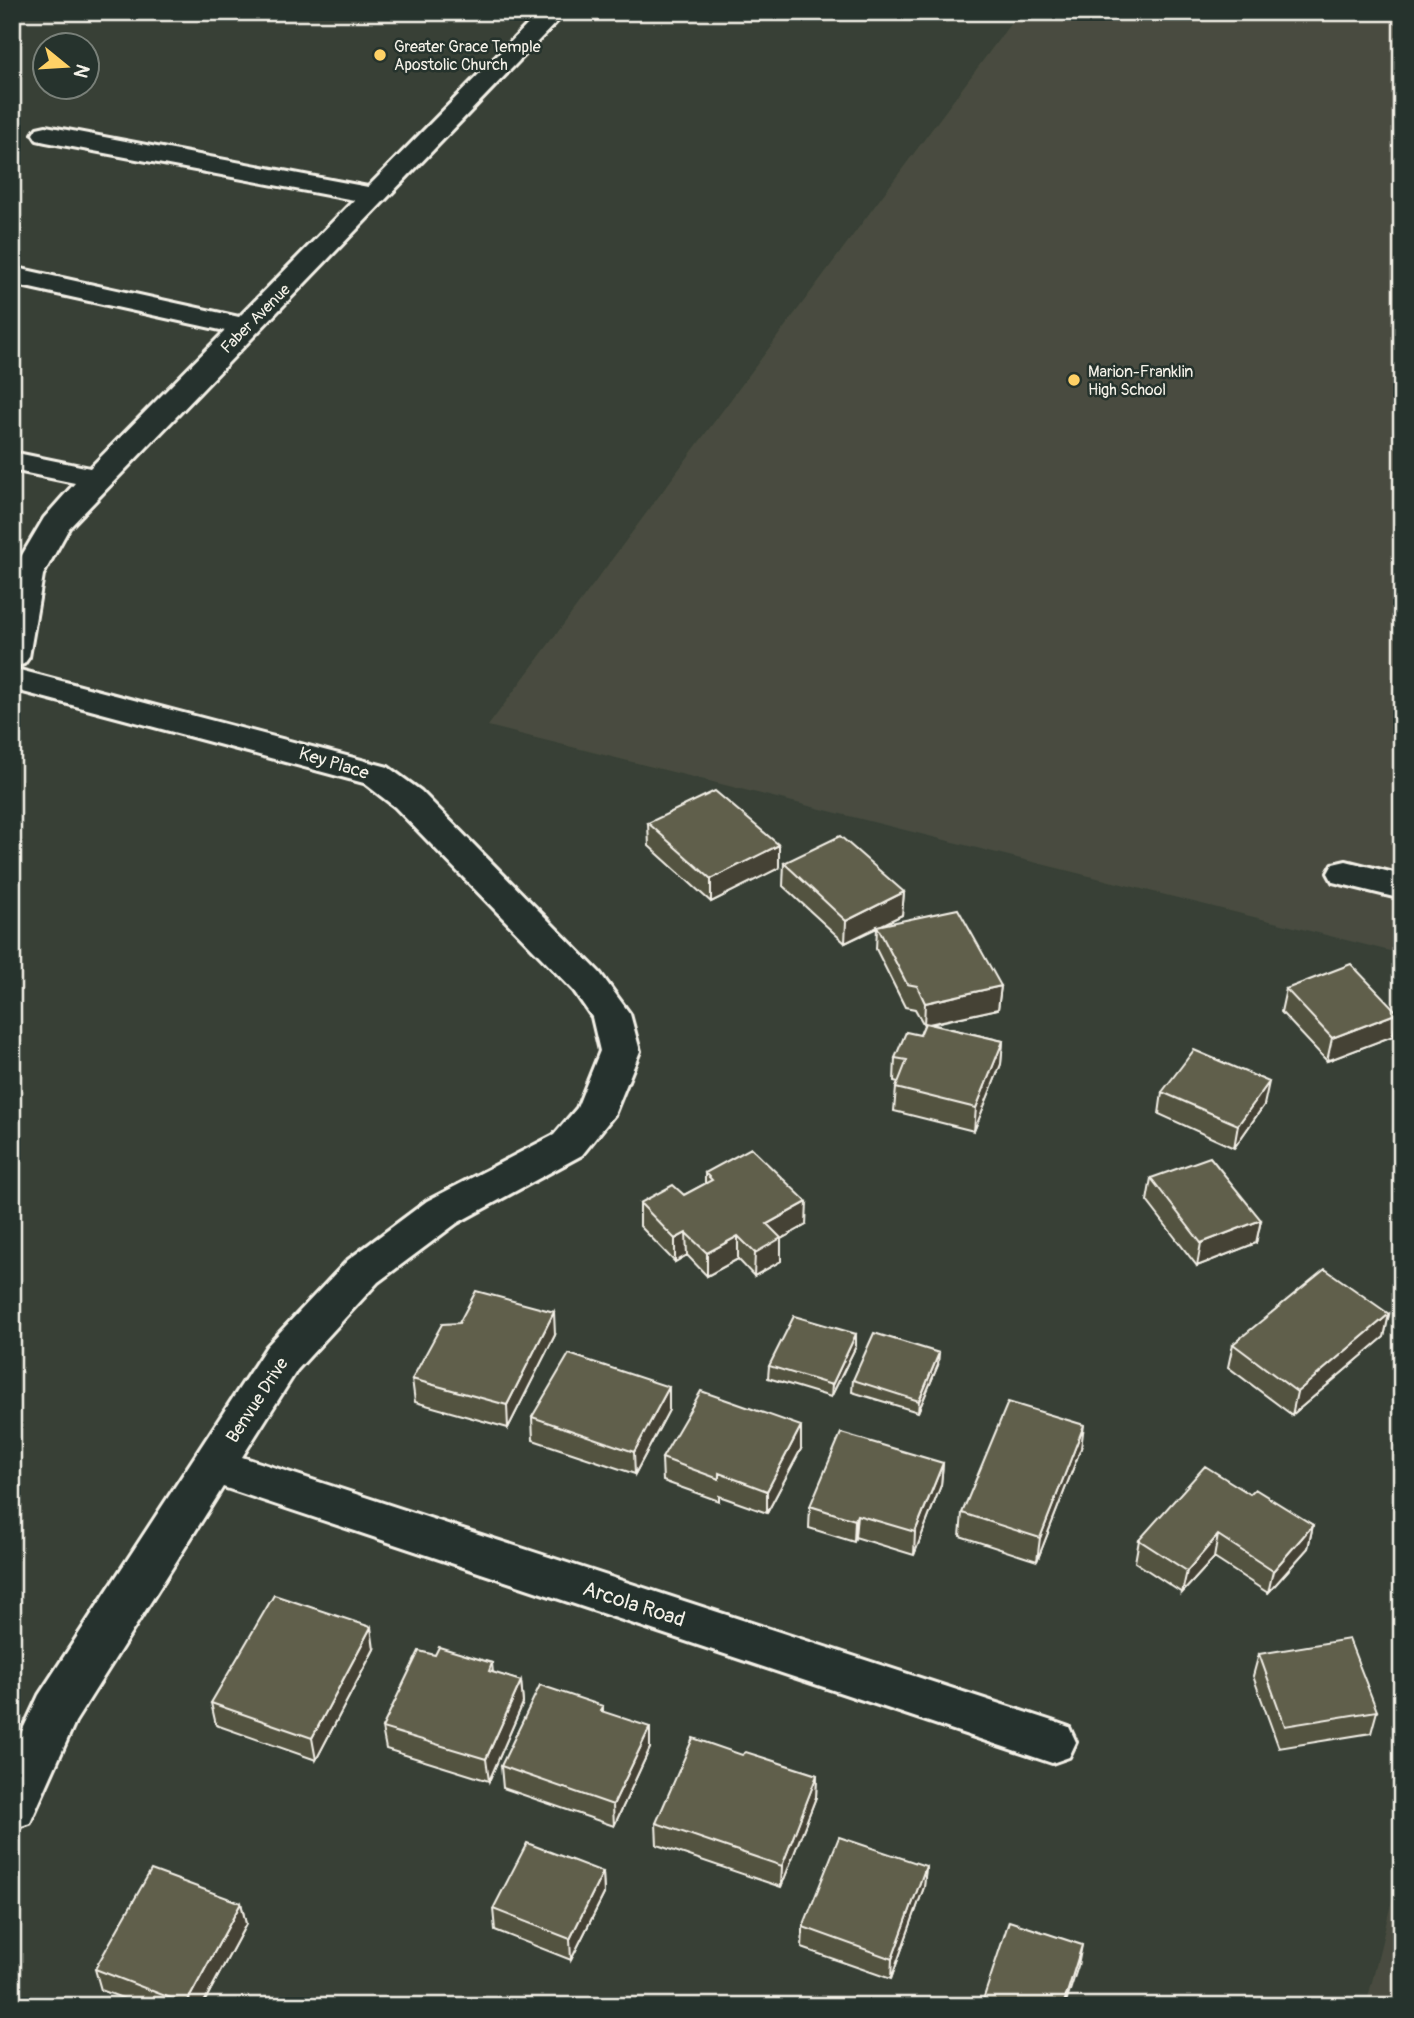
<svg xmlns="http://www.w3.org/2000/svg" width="1414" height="2018" font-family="Pangolin,sans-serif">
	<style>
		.built { fill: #484c3f }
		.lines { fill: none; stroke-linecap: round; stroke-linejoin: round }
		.minor-casing { stroke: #f4f1e8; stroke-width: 6 }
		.minor { fill: #26332d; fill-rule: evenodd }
		.wall { fill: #535240; stroke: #f4f1e8; stroke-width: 2 }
		.shaded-wall { fill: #444234; stroke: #f4f1e8; stroke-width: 2 }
		.building { fill: #615f4b; stroke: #f4f1e8; stroke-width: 2 }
		.poi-dot { fill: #ffd166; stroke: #26332d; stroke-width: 2.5 }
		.labels { text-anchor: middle; stroke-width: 5; stroke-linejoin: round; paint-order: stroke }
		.far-poi-label { font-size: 16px; fill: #f4f1e8; stroke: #26332d; text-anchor: start }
		.far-street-label { font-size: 16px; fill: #f4f1e8; stroke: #26332d }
		.street-label { font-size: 18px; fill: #f4f1e8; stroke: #26332d }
		.near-street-label { font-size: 21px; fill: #f4f1e8; stroke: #26332d }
	</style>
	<rect width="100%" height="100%" fill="#384036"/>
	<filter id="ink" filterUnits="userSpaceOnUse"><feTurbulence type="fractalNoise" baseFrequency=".0143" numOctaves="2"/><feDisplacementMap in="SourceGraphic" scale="14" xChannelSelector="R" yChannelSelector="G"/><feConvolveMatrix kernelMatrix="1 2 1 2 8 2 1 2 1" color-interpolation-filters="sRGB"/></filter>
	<g filter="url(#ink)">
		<!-- built -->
		<path class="built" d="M1019,12h383v942l-914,-228z
			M1402,1859v147h-36z"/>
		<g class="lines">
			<!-- minor casing -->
			<g class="minor-casing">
				<path id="minor" d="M540,12h26l-497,516 -26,47 -14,82 -5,7 -12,3v-95l32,-54 31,-35 -63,-13v-18l78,16 135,-137 -213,-47v-17l227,50 115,-117 -308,-58 -9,-2 -4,-6 4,-6 9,-2 322,61z
					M12,668l376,99 33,24 179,182 30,41 10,37 -26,64 -32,40 -125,68 -79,59 -81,88 -55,87 810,264 17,6 7,15 -7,15 -17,6 -829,-276 -148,235 -45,101 -18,6v-76l27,-58 228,-349 81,-86 79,-59 127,-66 23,-27 23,-57 -8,-34 -18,-26 -179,-184 -31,-24 -352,-94z
					M1346,861l56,14v24l-69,-17 -5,-9 5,-9z"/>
			</g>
			<!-- minor -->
			<use href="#minor" class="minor"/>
		</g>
		<!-- wall -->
		<path class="wall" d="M648,823l131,45 -68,34 -62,-56z
			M784,863l120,29 -2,23 -21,10 120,61 -3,23 -67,15 72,17 -2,23 -27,67 -80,-20 2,-23 2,-6 -4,-1 1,-23 25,-23 4,-10 -9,-16 -10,-2 -29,-58 1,-21 -32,15 -62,-57z
			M1286,989l107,47 -66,25 -46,-49z
			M1162,1092l102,13 -30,43 -75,-34z
			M705,1173l101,52 -25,14v22l-27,15 -16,-17 -31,17 -20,-21 -12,7 -35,-36v-23l44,-8 21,-11z
			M1151,1178l110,42 -5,23 -59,23 -50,-65z
			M1389,1314l-5,23 -92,78 -64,-48 5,-23z
			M856,1334v12l-25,51 -63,-19 1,-12z
			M555,1335l-47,93 -93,-26 -3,-23z
			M938,1365l-20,47 -66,-20 1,-12z
			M669,1387v23l-34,64 -102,-34 -1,-23z
			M1081,1448l-44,113 -77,-25 2,-23z
			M801,1449l-34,64 -48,-17v5l-56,-20 -1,-23z
			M943,1463l-2,22 -27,70 -59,-18 -1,5 -45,-14 1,-22z
			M1250,1494l63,31 -5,23 -40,45 -54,-35 -32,35 -47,-31 4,-22z
			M374,1649l-58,111 -100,-35 -5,-22z
			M1259,1654l118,57 -6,22 -92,15 -26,-72z
			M435,1655l57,8 1,10 28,8 2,22 -34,78 -103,-32 -4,-21z
			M603,1706v6l47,36 -36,78 -111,-38 -2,-22z
			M742,1755l75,20 -1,22 -35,90 -124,-42 -1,-22z
			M926,1866l-2,21 -33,92 -89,-31 1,-21z
			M603,1872l1,22 -33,66 -76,-30 -2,-21z
			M241,1903l5,21 -44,82h-59l-42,-16 -6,-21z"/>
		<!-- shaded-wall -->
		<path class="shaded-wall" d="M779,845v23l-68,34v-23z
			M904,892l-2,23 -57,28 1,-22z
			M1001,986l-3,23 -74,16 1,-22z
			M1398,1013l-5,23 -66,25 5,-23z
			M1003,1041l-2,23 -27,67 2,-23z
			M1269,1082l-5,23 -30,43 4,-23z
			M807,1202l-1,23 -25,14v22l-27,15 1,-23 12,-29z
			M1261,1220l-5,23 -59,23 4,-23z
			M686,1233l1,22 -12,7v-23z
			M738,1236v23l-31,17v-23z
			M554,1312l1,23 -47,93 -1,-23z
			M1389,1314l-5,23 -92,78 5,-23z
			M856,1334v12l-25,51 1,-12z
			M939,1353l-1,12 -20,47 1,-11z
			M669,1387v23l-34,64 -1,-22z
			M1084,1425l-3,23 -44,113 3,-23z
			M801,1426v23l-34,64v-22z
			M943,1463l-2,22 -27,70 1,-23z
			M857,1515l-2,22 -1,5 1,-22z
			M1313,1525l-5,23 -40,45 5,-22z
			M1218,1535l-4,23 -32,35 5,-22z
			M371,1627l3,22 -58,111 -4,-22z
			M521,1681l2,22 -34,78 -3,-22z
			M650,1727v21l-36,78 -1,-21z
			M817,1775l-1,22 -35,90 1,-21z
			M926,1866l-2,21 -33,92 1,-20z
			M603,1872l1,22 -33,66 -1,-21z
			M241,1903l5,21 -44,82h-15l-1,-2z
			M1082,1945l-4,21 -13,40h-2z"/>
		<!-- building -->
		<path class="building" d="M715,791l64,54 -68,34 -63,-56z
			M840,836l64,56 -58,29 -62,-58z
			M958,909l43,77 -76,17 -8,-17 -10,-2 -30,-58z
			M1351,964l47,49 -66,25 -46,-49z
			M925,1023l78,18 -27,67 -80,-20 11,-28 -12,-2 11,-26 14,3z
			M1194,1050l75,32 -31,43 -76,-33z
			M751,1148l56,54 -40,22 14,14 -26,15 -17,-17 -31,17 -21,-20 -11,6 -35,-36 33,-18 11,10 28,-15 -7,-7z
			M1210,1157l51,63 -60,23 -50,-65z
			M1325,1269l64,45 -92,78 -64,-48z
			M476,1291l78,21 -47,93 -95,-26 30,-55 17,-1z
			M794,1316l62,18 -24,51 -63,-19z
			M874,1333l65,20 -20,48 -66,-21z
			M569,1354l100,33 -35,65 -102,-35z
			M701,1391l100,35 -34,65 -48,-18v6l-57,-21z
			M1008,1402l76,23 -44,113 -78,-25z
			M841,1433l102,30 -28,69 -58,-17 -2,5 -45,-14z
			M1205,1466l45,28 5,-5 58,36 -40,46 -55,-36 -31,36 -48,-31z
			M274,1595l97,32 -59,111 -101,-35z
			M1349,1639l28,72 -92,15 -26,-72z
			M439,1647l53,16 -3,8 32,10 -35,78 -104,-31 37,-77 16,4z
			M540,1685l63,21 -2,5 49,16 -37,78 -112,-39z
			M693,1738l49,17 4,-3 71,23 -35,91 -126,-43z
			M839,1837l87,29 -34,93 -89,-32z
			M527,1843l76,29 -33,67 -77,-30z
			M151,1870l90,33 -55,101 -91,-35z
			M1009,1921l73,24 -19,61h-82z
			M99,1998l21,8h-26z"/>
	</g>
	<!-- markers -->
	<g class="poi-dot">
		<circle cx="380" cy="55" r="7"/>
		<circle cx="1074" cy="380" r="7"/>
	</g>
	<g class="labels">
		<!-- far-poi labels -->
		<g class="far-poi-label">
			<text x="394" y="52">Greater Grace Temple<tspan x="394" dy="18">Apostolic Church</tspan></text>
			<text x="1088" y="377">Marion-Franklin<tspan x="1088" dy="18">High School</tspan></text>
		</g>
		<!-- far-street labels -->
		<g class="far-street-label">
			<text transform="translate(255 318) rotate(-45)" y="6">Faber Avenue</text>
		</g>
		<!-- street labels -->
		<g class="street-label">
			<text transform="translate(334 763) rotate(17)" y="6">Key Place</text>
			<text transform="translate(257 1400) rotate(-57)" y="6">Benvue Drive</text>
		</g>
		<!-- near-street labels -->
		<g class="near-street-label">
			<text transform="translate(634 1604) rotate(18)" y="7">Arcola Road</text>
		</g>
	</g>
	<!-- margin -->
	<rect width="1414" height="2018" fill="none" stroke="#26332d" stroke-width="42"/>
	<rect x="21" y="21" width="1372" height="1976" fill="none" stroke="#f4f1e8" stroke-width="2.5" filter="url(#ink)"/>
	<!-- north arrow -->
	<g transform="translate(66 66) rotate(108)"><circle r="33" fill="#26332d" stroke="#787f78" stroke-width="2"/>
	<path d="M0-5L12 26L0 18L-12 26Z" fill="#ffd166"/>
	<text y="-10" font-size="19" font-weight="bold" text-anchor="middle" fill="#f4f1e8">N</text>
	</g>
</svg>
